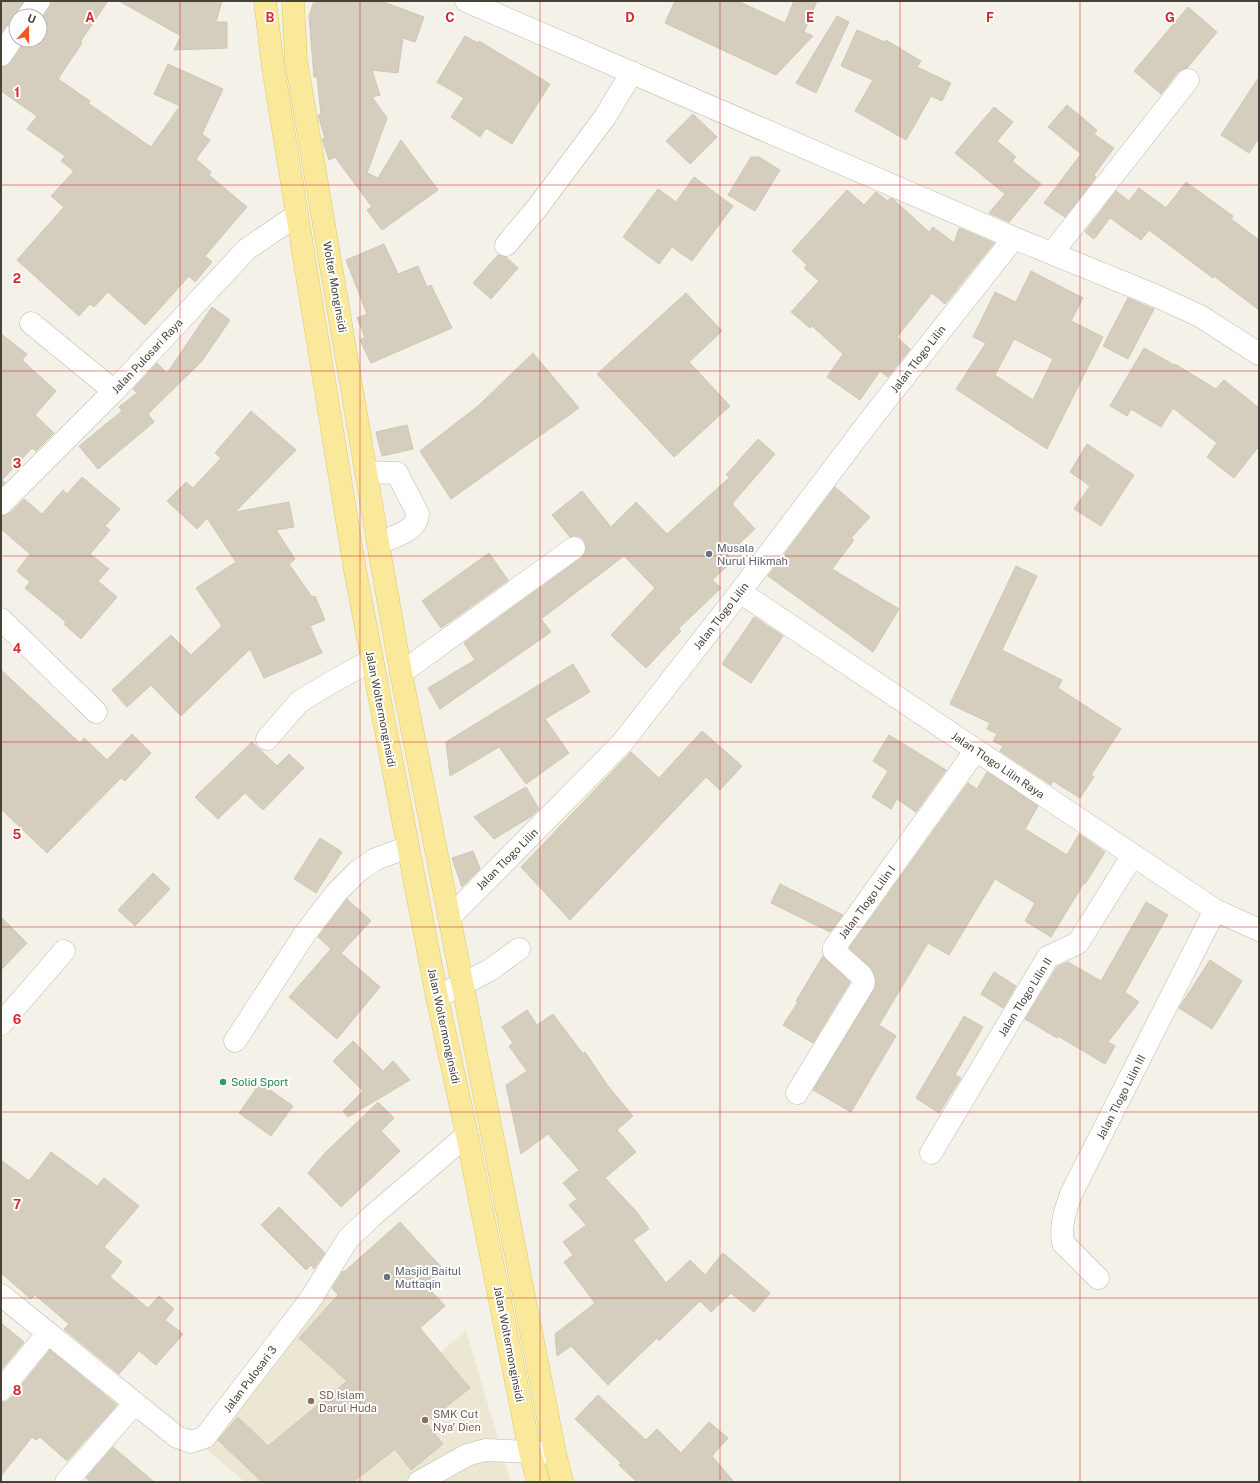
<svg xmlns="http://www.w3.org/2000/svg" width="1260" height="1483" font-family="'Public Sans',sans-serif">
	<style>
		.education { fill: #ece7d2 }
		.building { fill: #d5cebe; stroke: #cfc7b1; fill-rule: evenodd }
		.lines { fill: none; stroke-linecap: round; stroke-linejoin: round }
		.minor-casing { stroke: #bebaab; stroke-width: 23 }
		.major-casing { stroke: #dfc96a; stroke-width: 23 }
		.minor { stroke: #fff; stroke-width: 22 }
		.major { stroke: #fae99a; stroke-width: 22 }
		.grid { fill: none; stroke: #d62828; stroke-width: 1; stroke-opacity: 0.55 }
		.worship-dot { fill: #6b7280; stroke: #fff; stroke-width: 1.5 }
		.leisure-dot { fill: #2e9e5b; stroke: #fff; stroke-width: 1.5 }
		.education-dot { fill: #8d6e63; stroke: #fff; stroke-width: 1.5 }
		.labels { text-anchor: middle; stroke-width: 4; stroke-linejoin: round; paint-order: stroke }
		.street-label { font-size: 11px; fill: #464237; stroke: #fff }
		.worship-label { font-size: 11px; fill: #5b616d; stroke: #fff; text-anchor: start }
		.leisure-label { font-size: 11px; fill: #27864d; stroke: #fff; text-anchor: start }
		.education-label { font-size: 11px; fill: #785e54; stroke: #fff; text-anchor: start }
		.grid-label { font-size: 13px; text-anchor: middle; font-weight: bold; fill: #d62828; stroke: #fff; stroke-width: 4; stroke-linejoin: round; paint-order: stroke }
	</style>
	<rect width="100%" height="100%" fill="#f3f1e8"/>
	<!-- education -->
	<path class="education" d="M328,1293l47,56 26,36 65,-54 45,151h-266l-39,-33z"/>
	<!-- building -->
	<path class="building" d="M1,1h23l-8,13v7l-6,1 -9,11z
		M51,1h57l-28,41 2,1 -24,36 32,22 -2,2 63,44 29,-41 -26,-12 14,-30 55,25 -21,45 8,6 -14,19 15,13 -2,3 38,32 -42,49 7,6 -17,20 -6,-6 -44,49 -37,-33 -14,15 -4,-3 -11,12 -62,-56 47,-53 -13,-11 23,-25 -13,-10 4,-5 -38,-27 10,-13 -36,-25v-24l6,-1 4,-4 15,-22h14v-19l9,-13z
		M119,1h103l-6,21h11v26l-53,2 7,-14z
		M314,1h67l43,16 -9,25 -12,-4 -5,35 -26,-3 8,25 -8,2 15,21 -20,55 11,5 23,-38 37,50 -56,40 -15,-20 5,-3 -37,-50 -6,3 -7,-21 3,-1 -7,-23 3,-1 -4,-37h-3l-5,-61z
		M675,1h63l47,22 9,-22h23l-13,31 9,4 -37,39 -111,-52z
		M1188,7l29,25 -30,36 -4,1 -5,3 -17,22 -27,-23z
		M837,16l12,6 -33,71 -20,-10z
		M857,30l28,12 1,-2 35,21 -4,6 34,16 -9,18 -11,-5 -25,44 -51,-29 18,-31 -32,-14z
		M465,36l13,7 1,-2 71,43 -38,60 -26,-16 -6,9 -29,-20 13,-19 -27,-16z
		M1259,77v61l-10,15 -28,-18z
		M1067,105l30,25 -3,4 20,14 -20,27 2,2 -31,40 -21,-14 37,-49 -33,-27z
		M994,107l19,15 -16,19 19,16 -4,4 29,23 -32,38 -20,-9 16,-19 -50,-41z
		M693,114l24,23 -27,27 -24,-23z
		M751,157h8l21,13 -25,41 -27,-16z
		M694,177l39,29 -41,55 -20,-14 -13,17 -36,-27 35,-48 18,13z
		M1186,182l47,34 -2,3 28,21v70l-45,-34 -1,2 -64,-48 -8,10 -31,-22 -16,21 -9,-7 31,-41 13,10 10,-13 27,20z
		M847,190l17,15 12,-13 12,9 2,-3 3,1 36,33 4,-5 21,16 5,-15 35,15 -49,61 -13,-11 -35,44 13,12 -22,28 -8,-6 -20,29 -33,-23 16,-23 -31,-28 -2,2 -19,-16 28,-31 -15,-13 3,-3 -15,-14z
		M384,244l14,30 20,-8 9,21 4,-2 21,43 -81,35 -11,-23 5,-3 -8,-19 10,-4 -21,-54z
		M498,255l8,2 12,11 -27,31 -18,-16z
		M1031,271l52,27 -12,23 32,16 -56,112 -91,-60 30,-46 -13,-6 22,-45 21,10zM1014,339l39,20 -20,41 -38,-25z
		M686,293l36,38 -33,31 41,44 -56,51 -77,-83z
		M1128,298l26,11 -26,50 -25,-13z
		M212,307l18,13 -28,41 -54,53 6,8 -56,47 -19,-23 43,-35 -3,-4 18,-14 -4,-4 24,-26 10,10z
		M1,334l26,20 -5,6 34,31 -21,24 19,18 -18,18 -4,-3 -30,32 3,3 -4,3z
		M1144,348l30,17 1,-1 41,25 8,-9 35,28v38l-25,32 -27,-21 10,-14 -44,-35 -12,19 -30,-18 -4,7 -17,-10z
		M533,353l46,55 -128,91 -31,-48 58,-45z
		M251,411l45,39 -61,62 54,-10 5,25 -18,3 19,29 -6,5 23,33 3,-1 10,24 -15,6 12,27 -58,25 -14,-29 -69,67 -30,-31 -24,22 -15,-17 59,-55 20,20 31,-29 -26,-38 40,-26 -29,-44 -10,11 -30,-28 19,-19 7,6 28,-30 -6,-5z
		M407,425l6,24 -31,7 -6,-24z
		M758,439l17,15 -43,50 23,25 -28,26 6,6 -21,19 9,8 -43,41 3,2 -35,37 -35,-33 44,-47 -31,-32 -83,63 10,13 -111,77 -12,-21 47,-28 -11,-17 117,-85 4,-5 1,-6 -2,-7 -5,-4h-6l-3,1 -18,-22 30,-24 29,36 25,-25 31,32 63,-57 -4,-2z
		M1087,444l47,31 -33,51 -27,-17 16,-23 -20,-14z
		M82,477l38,32 -15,17 5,4 -20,24 19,15 -11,12 19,16 -36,42 -17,-15 2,-2 -41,-34 5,-6 -13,-11 13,-17 -29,-25v-13l9,-3 14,-14 18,15 21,-24 4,4z
		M835,487l35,30 -19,21 3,2 -22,29 67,40 -26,43 -105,-76z
		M489,553l19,27 -67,48 -19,-27z
		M1016,566l21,10 -35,74 60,30 -4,8 63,41 -30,46 3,2 -14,21 -27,-17 -2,4 -51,-34 3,-5 -10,-5 4,-7 -10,-5 3,-6 -40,-19z
		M754,617l29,19 -32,47 -29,-19z
		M573,664l17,28 -45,27 24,34 -43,31 -27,-37 -49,29 -4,-34z
		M1,670l79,73 4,-5 23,22 25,-26 19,19 -26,28 -4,-3 -74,75 -46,-44z
		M702,731l40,35 -22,24 -14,-13 -136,143 -49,-53 110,-115 28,26z
		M889,735l57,35 -30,42 -19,-13 -6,10 -19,-12 16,-26 -15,-10z
		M252,742l25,24 12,-12 15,14 -41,42 -18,-17 -27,26 -23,-22z
		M987,772l51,34 -13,23 42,26 12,-21 26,18 -20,32 -1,-1 -33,54 -26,-16 10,-18 -40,-24 -46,76 -21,-12 -49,82 17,11 -45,76 -38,-22 62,-102v-12l-3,-7 -23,-21 119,-165 9,6z
		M526,787l13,22 -7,7 -38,23 -20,-22z
		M320,838l22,14 -26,41 -22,-14z
		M473,851l7,18 -18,18 -10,-29z
		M153,873l17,16 -35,37 -17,-16z
		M780,884l63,31 -13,17 -59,-29z
		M347,899l24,22 -30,32 39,34 -43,52 -48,-42 42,-48 -13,-12z
		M1146,902l22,13 -43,77 14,10 -31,40 7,4 -10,18 -47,-28 -1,2 -32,-19 32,-52 11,-5 33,19z
		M1,917l26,26 -26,27z
		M823,956l27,26 -37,61 -30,-18 15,-23 -2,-1z
		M1210,960l32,21 -30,48 -33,-21z
		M994,972l22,14 -13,22 -22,-14z
		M527,1010l10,15 16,-11 30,40 2,-2 23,34 25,30 -16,14 19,22 -31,26 31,33 13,18 -16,11 33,43 24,-23 15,15 18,-22 47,40 -16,19 -23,-19 -20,19 -11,-11 -41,40 -2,-3 -49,47 -37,-39 -14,10 -2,-22 40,-31 -31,-41 9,-7 -10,-13 23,-17 -17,-20 8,-6 -14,-16 16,-13 -31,-36 -27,20 -15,-69 21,-14 -18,-25 4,-3 -11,-16z
		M964,1016l19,11 -28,48 6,3 -22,35 -23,-15z
		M353,1041l30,30 10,-10 17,19 -62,37 -5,-6 20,-20 -30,-30z
		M260,1083l33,23 -22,30 -32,-23z
		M378,1102l16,16 -13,13 19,20 -59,56 -33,-34 17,-20z
		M51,1152l46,34 7,-8 35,28 -35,41 18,15 -12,15 38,31 11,-12 15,13 -9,11 18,14 -27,31 -17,-14 -20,23 -55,-45 5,-5 -34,-29 -4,4 -30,-26v-113l28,21z
		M279,1207l46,46 -11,16 -3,-4 -5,5 -45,-45z
		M400,1222l43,47 -17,16 19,21 -25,22 50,60 -44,35 17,21 -32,26 -16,-21 -42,33h-91l-44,-42 20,-23 30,29 79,-65 -48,-43 39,-43 -6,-7 11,-17 1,1z
		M1,1323l23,19 -23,28z
		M50,1350l67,55 -50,56 -27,-24 -4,3 -4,-3 -31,39v-74h5l5,-4z
		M598,1395l48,45 11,-11 24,24 28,-31 19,16 -16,18 22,26h-97l-18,-17 2,-2 -46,-44z
		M113,1447l41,35h-63l-5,-4z"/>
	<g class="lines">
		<!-- minor casing -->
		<g class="minor-casing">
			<path id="minor" d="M466,1l548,237 140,57 46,21 59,38
				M28,16l11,-15
				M1,55l15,-22
				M506,245l31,-37 68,-91 27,-45
				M1052,253l136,-173
				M31,323l83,68
				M366,472l31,1 21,41c0,17 -27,24 -40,29
				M1,504l113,-113 133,-142 50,-34
				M740,592l475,318 44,20
				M1,619l95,93
				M401,673l173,-125
				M267,739l32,-37 31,-19 42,-23
				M449,918l173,-175 118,-151 134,-177 140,-177
				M437,997l53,-27 29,-21
				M1,1024l63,-73
				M235,1041l69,-106 32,-42 22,-22 18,-12 32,-12
				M797,1093l66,-108 1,-4 -3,-6 -27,-24v-3l142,-198
				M931,1153l117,-196 30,-14 55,-88
				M1098,1278l-35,-35c-3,-18 2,-32 8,-49l144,-284
				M1,1295l176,142 14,5 14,-5 105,-137 38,-61 23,-22 96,-82
				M1,1390l47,-57
				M66,1482l69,-79
				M419,1482l48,-27 18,-5 70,3"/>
		</g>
		<!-- major casing -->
		<g class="major-casing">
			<path id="major" d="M265,1l8,66 82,503 82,427 30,138 63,317 8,30
				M293,1l3,59 82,483 23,130 154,780 7,29"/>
		</g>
		<!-- minor -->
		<use href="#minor" class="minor"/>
		<!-- major -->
		<use href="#major" class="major"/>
	</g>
	<!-- grid -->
	<path class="grid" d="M180,1v1481M360,1v1481M540,1v1481M720,1v1481M900,1v1481M1080,1v1481M1,185h1258M1,371h1258M1,556h1258M1,742h1258M1,927h1258M1,1112h1258M1,1298h1258"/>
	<!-- markers -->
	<g class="worship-dot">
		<circle cx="709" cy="554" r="4"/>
		<circle cx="387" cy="1277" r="4"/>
	</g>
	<circle class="leisure-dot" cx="223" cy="1082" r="4"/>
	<g class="education-dot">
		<circle cx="311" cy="1401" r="4"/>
		<circle cx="425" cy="1420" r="4"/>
	</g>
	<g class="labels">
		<!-- street labels -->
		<g class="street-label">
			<text transform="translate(335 287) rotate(80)" y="4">Wolter Monginsidi</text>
			<text transform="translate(147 356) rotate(-47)" y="4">Jalan Pulosari Raya</text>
			<text transform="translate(918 359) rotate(-52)" y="4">Jalan Tlogo Lilin</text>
			<text transform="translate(721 616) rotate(-52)" y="4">Jalan Tlogo Lilin</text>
			<text transform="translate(381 709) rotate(79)" y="4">Jalan Woltermonginsidi</text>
			<text transform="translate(998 765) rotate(34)" y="4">Jalan Tlogo Lilin Raya</text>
			<text transform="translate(507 859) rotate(-45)" y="4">Jalan Tlogo Lilin</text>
			<text transform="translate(867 902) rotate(-54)" y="4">Jalan Tlogo Lilin I</text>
			<text transform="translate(1025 997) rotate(-58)" y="4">Jalan Tlogo Lilin II</text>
			<text transform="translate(444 1026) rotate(78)" y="4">Jalan Woltermonginsidi</text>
			<text transform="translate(1121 1097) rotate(-63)" y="4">Jalan Tlogo Lilin III</text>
			<text transform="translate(509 1344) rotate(79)" y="4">Jalan Woltermonginsidi</text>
			<text transform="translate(250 1379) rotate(-53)" y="4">Jalan Pulosari 3</text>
		</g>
		<!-- worship labels -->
		<g class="worship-label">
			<text x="717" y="552">Musala<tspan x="717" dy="13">Nurul Hikmah</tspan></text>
			<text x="395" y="1275">Masjid Baitul<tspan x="395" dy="13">Muttaqin</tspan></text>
		</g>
		<!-- leisure labels -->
		<g class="leisure-label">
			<text x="231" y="1086">Solid Sport</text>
		</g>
		<!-- education labels -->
		<g class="education-label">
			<text x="319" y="1399">SD Islam<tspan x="319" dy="13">Darul Huda</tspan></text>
			<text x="433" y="1418">SMK Cut<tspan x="433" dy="13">Nya' Dien</tspan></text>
		</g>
	</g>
	<g class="grid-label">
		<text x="90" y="22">A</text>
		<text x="270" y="22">B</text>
		<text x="450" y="22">C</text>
		<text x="630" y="22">D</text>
		<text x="810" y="22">E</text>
		<text x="990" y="22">F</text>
		<text x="1170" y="22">G</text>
		<text x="17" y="97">1</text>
		<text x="17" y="283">2</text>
		<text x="17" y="468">3</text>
		<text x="17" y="653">4</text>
		<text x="17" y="839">5</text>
		<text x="17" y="1024">6</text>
		<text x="17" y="1209">7</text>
		<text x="17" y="1395">8</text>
	</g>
	<!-- border -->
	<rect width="1260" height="1483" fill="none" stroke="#464237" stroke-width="4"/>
	<!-- north arrow -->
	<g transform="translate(28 28) rotate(21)"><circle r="19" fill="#ffffff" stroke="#b5b3af"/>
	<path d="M0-3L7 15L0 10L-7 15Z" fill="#f25620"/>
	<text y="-6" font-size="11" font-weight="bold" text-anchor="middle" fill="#464237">U</text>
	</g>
</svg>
